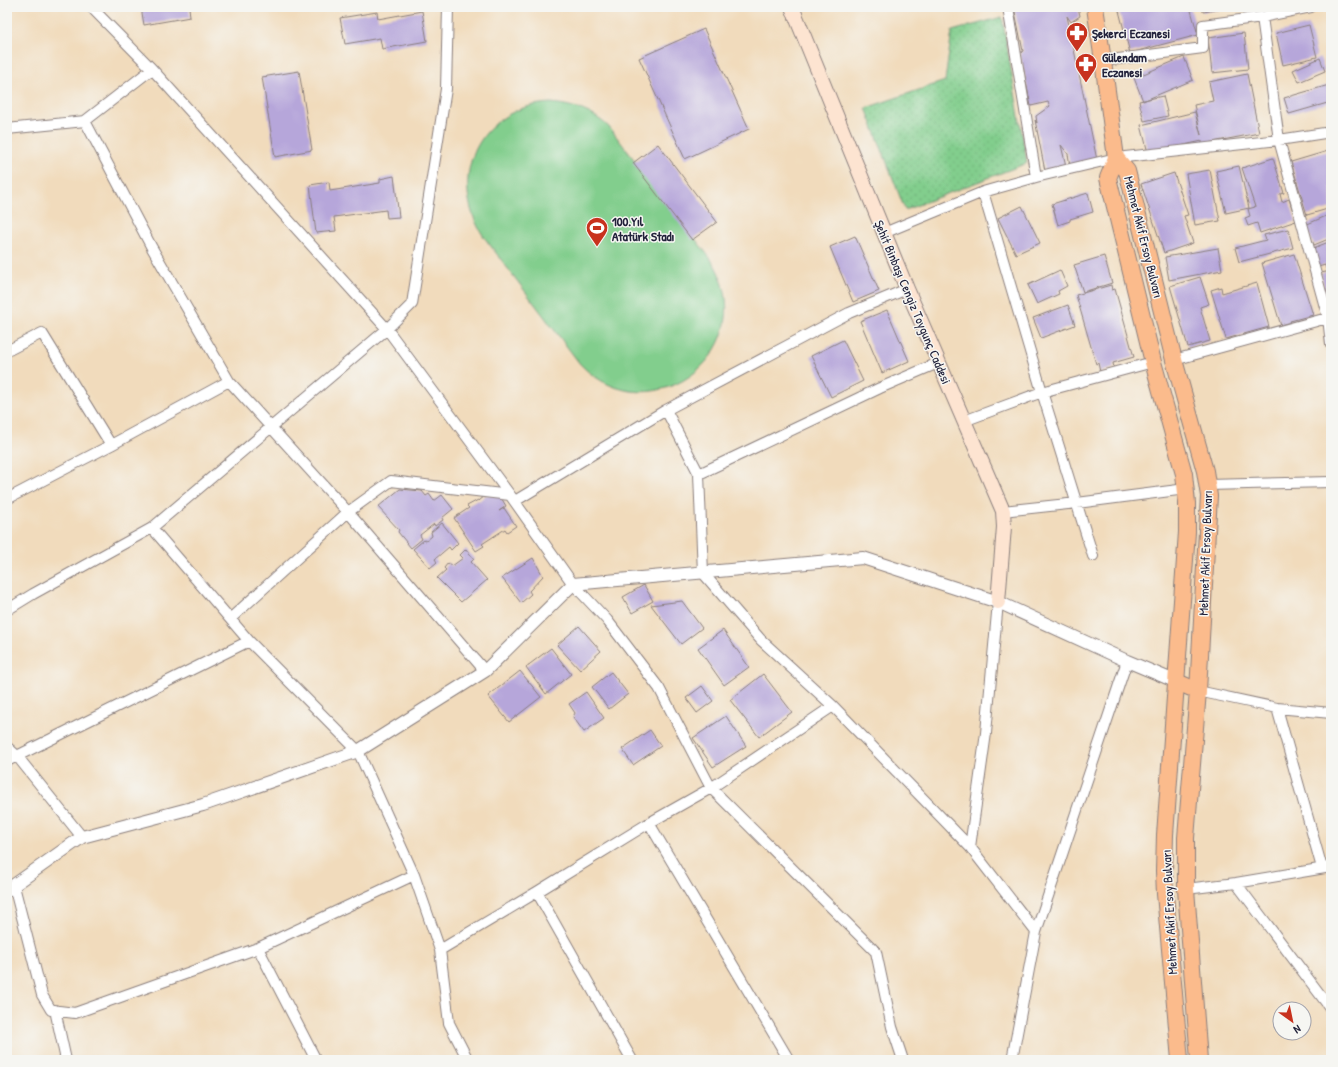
<svg xmlns="http://www.w3.org/2000/svg" width="1338" height="1067" font-family="'Patrick Hand',sans-serif">
	<style>
		.grass { fill: url(#grass-dots); stroke: #527864 }
		.pitch { fill: #82ce8d; stroke: #527864 }
		.building { fill: #b6a6da }
		.lines { fill: none; stroke-linecap: round; stroke-linejoin: round }
		.minor-casing { stroke: #8a7e7c; stroke-width: 12 }
		.tertiary-casing { stroke: #8a7e7c; stroke-width: 14 }
		.secondary-casing { stroke: #8a7e7c; stroke-width: 16 }
		.primary-casing { stroke: #8a7e7c; stroke-width: 18 }
		.trunk-casing { stroke: #8a7e7c; stroke-width: 18 }
		.minor { stroke: #fff; stroke-width: 10 }
		.tertiary { stroke: #fff; stroke-width: 12 }
		.secondary { stroke: #fde4d1; stroke-width: 14 }
		.primary { stroke: #fbbb8c; stroke-width: 16 }
		.trunk { stroke: #fbbb8c; stroke-width: 16 }
		.labels { text-anchor: middle; stroke-width: 3; stroke-linejoin: round; paint-order: stroke }
		.poi-label { font-size: 13px; font-weight: bold; fill: #22223b; stroke: #f6f6f2; text-anchor: start }
		.street-label { font-size: 13px; fill: #22223b; stroke: #f6f6f2 }
	</style>
	<defs>
		<pattern id="grass-dots" width="8" height="8" patternUnits="userSpaceOnUse"><rect width="8" height="8" fill="#82ce8d"/><path d="M2 2h.1M6 6h.1" fill="none" stroke="#70b17b" stroke-width="1.8" stroke-linecap="round"/></pattern>
	</defs>
	<rect width="100%" height="100%" fill="#f6f6f2"/>
	<filter id="ink" filterUnits="userSpaceOnUse"><feTurbulence type="fractalNoise" baseFrequency=".025" numOctaves="2"/><feDisplacementMap in="SourceGraphic" scale="8" xChannelSelector="R" yChannelSelector="G"/><feConvolveMatrix kernelMatrix="1 2 1 2 8 2 1 2 1" color-interpolation-filters="sRGB"/></filter>
	<filter id="wash" filterUnits="userSpaceOnUse"><feTurbulence type="fractalNoise" baseFrequency=".012" numOctaves="4" result="noise"/><feDisplacementMap in="SourceGraphic" scale="16" xChannelSelector="R" yChannelSelector="G"/><feGaussianBlur stdDeviation="0.9" result="paint"/><feColorMatrix in="noise" values="0 0 0 0 0 0 0 0 0 0 0 0 0 0 0 0 0 1.4 0 .05"/><feComposite in="paint" operator="in"/></filter>
	<g filter="url(#wash)">
		<rect width="100%" height="100%" fill="#f1dbbc"/>
		<!-- grass -->
		<path class="grass" d="M1002,17l25,146 -122,47 -39,-102 79,-27 7,-50z"/>
		<!-- pitch -->
		<path class="pitch" d="M551,103c23,2 42,9 58,24l101,131c60,87 -56,182 -130,106l-96,-127c-39,-59 -5,-131 67,-134z"/>
		<g id="blocks">
			<!-- building -->
			<path class="building" d="M141,7h48l1,10 -46,8z
				M1014,7h64l2,9 -9,6 -4,-6 30,144 -27,6 -2,-12 -7,-9 5,21 -21,5 -10,-51 2,3 -1,-7 14,-10 -2,-4 -17,4 -11,-53 3,-2z
				M1118,7h72l8,28 -68,18z
				M1202,7h27v1l-26,4z
				M422,11l5,30 -45,8 -2,-11 -35,6 -5,-26 37,-6 1,7z
				M1309,25l8,32 -34,8 -7,-32z
				M704,29l45,100 -64,30 -46,-101z
				M1244,33l4,36 -36,4 -4,-35z
				M1184,57l9,23 -50,21 -9,-23z
				M1320,58l5,13 -26,11 -6,-12z
				M299,71l13,79 -37,7 -13,-80z
				M1247,74l12,59 -57,11v-3l-54,12 -7,-28 54,-13 6,23 -7,-30 19,-4 -4,-19z
				M1329,85l2,7v10l-42,12 -5,-16z
				M1163,96l5,20 -24,5 -5,-20z
				M658,144l59,78 -25,18 -59,-77z
				M1328,151l3,9v48l-24,7 -16,-53z
				M1273,158l11,35 -4,1 2,8 7,-3 7,22 -36,12 -3,-10 -9,3 -3,-8 5,-2 -2,-7 7,-2 -13,-39z
				M1239,166l10,42 -23,5 -10,-42z
				M1210,170l10,51 -25,4 -9,-51z
				M1174,173l14,42 -4,1 9,27 -29,10 -23,-69z
				M394,176l5,41 -12,1 -1,-8 -52,7 2,14 -20,2 -6,-48 19,-3 1,9 50,-8v-4z
				M1088,193l5,19 -23,7v2l-12,4 -6,-21z
				M1022,206l18,37 -24,11 -18,-36z
				M1331,214v24l-17,7 -9,-20z
				M1288,229l5,19 -54,14 -4,-14 31,-8 -2,-5z
				M855,236l24,55 -26,11 -23,-55z
				M1331,241v28l-4,2 -2,-6 -7,2 -7,-18z
				M1218,248l4,22 -53,10 -4,-23z
				M1294,254l19,61 -23,6 1,2 -10,3 -19,-63z
				M1104,256l8,27 -29,9 -9,-27z
				M1060,270l7,16 -9,5 1,3 -22,10 -9,-19z
				M1331,271v34l-3,1 -7,-33z
				M1200,277l9,27 -9,3 10,34 -22,6 -18,-61z
				M1257,283l12,44 -43,12 -15,-49 10,-3 1,6z
				M1111,285l1,5 3,-1 19,68 -21,6 1,5 -14,4 -2,-9 -2,1 -20,-69z
				M1068,305l7,20 -34,13 -8,-20z
				M887,310l22,51 -27,12 -22,-52z
				M843,340l20,41 -32,16 -20,-41z
				M400,489l22,2 4,5 3,-2 5,7 8,-6 11,14 -11,9 1,2 -8,6 -1,-2 -14,11 2,4 -11,9 -13,-16 1,-2 -21,-23z
				M486,495l14,1 6,10 -7,5 5,-3 12,18 -9,6 -2,-3 -23,15 2,2 -8,5 -22,-33 15,-10 -2,-2 11,-6 1,1z
				M442,523l16,20 -7,7 -2,-3 -14,12 2,3 -7,6 -17,-19 11,-9 2,1 6,-5 -1,-4z
				M466,549l8,10 -3,3 16,18 -26,22 -24,-24 9,-8 -2,-2 4,-5 4,3 11,-8 -3,-3z
				M533,558l10,18 -14,15 2,3 -10,9 -19,-25z
				M644,585l9,16 -21,12 -9,-16z
				M682,601l20,27 -21,16 -30,-39z
				M579,626l22,25 -21,19 -23,-25z
				M723,630l26,37 -25,18 -26,-37z
				M551,648l20,26 -25,20 -20,-27z
				M520,671l21,26 -32,25 -21,-26z
				M611,672l17,22 -19,15 -17,-22z
				M763,674l29,38 -33,25 -29,-37z
				M702,686l11,15 -16,12 -11,-15z
				M586,692l18,26 -20,14 -11,-15 2,-4 -6,-9z
				M726,716l20,30 -33,21 -20,-29z
				M650,730l11,16 -28,19 -11,-16z"/>
		</g>
	</g>
	<g filter="url(#ink)">
		<use href="#blocks" fill-opacity="0" stroke="#8a7e7c" stroke-width="1"/>
		<g class="lines">
			<!-- minor casing -->
			<g class="minor-casing">
				<path id="minor" d="M91,7l61,62 235,260 123,166 63,89 34,36 52,68 52,100 165,164 16,75 11,33
					M1008,7l28,170
					M1262,17l17,123 49,178 3,26
					M1103,61l100,-13v-23l59,-8 49,-10
					M152,69l-67,52 67,127 77,133 119,131 137,159
					M7,129l78,-8
					M983,192l59,200 51,164
					M884,233l99,-41 53,-15 80,-19 163,-18 52,-8
					M7,351l35,-18 69,112 -104,54
					M1174,360l157,-43
					M666,410l33,64 4,99 58,67 72,66 137,141 66,85
					M964,421l78,-29 111,-30
					M111,445l118,-64
					M699,474l181,-86 58,-25
					M1208,485l123,-3
					M515,501l151,-91 183,-97 58,-24
					M1003,511l74,-8 109,-14
					M152,528l97,113 109,110 56,124 26,75
					M7,610l26,-16 119,-66 235,-199 25,-25 34,-215 2,-82
					M230,619l118,-107 43,-31 119,14
					M1198,691l79,17 54,5
					M1277,708l45,160
					M7,747l10,9 65,81
					M7,761l242,-120
					M649,823l140,237
					M970,847l16,-114 12,-131
					M1236,883l95,126
					M14,886l28,109 9,15 24,3 183,-65 156,-73
					M1186,889l50,-6 95,-16
					M537,892l95,168
					M258,948l58,112
					M55,1010l11,50
					M468,1060l-19,-37 -9,-73 97,-58 112,-69 62,-35 122,-82
					M1012,1060l24,-128 91,-271"/>
			</g>
			<!-- tertiary casing -->
			<g class="tertiary-casing">
				<path id="tertiary" d="M7,890l75,-53 121,-32 155,-54 127,-80 88,-87 290,-26 135,44 129,59 50,21"/>
			</g>
			<!-- secondary casing -->
			<g class="secondary-casing">
				<path id="secondary" d="M792,7l115,282 96,222 1,16 -6,75"/>
			</g>
			<!-- primary casing -->
			<g class="primary-casing">
				<path id="primary" d="M1095,7l8,54 13,97 -8,20 45,184 31,112 3,29v29l-22,303 -1,36 1,23 15,166
					M1116,158l11,13 47,189 31,111 4,25 -11,195 -12,147v51l13,171"/>
			</g>
			<!-- trunk casing -->
			<g class="trunk-casing">
				<path id="trunk" d="M1177,682l21,9"/>
			</g>
			<!-- minor -->
			<use href="#minor" class="minor"/>
			<!-- tertiary -->
			<use href="#tertiary" class="tertiary"/>
			<!-- secondary -->
			<use href="#secondary" class="secondary"/>
			<!-- primary -->
			<use href="#primary" class="primary"/>
			<!-- trunk -->
			<use href="#trunk" class="trunk"/>
		</g>
	</g>
	<!-- icons -->
	<defs>
		<g id="pharmacy-pin" transform="scale(1.15)"><path d="M0 17L-7.5 6A9.5 9.5 0 1 1 7.5 6Z" fill="#c8321e" stroke="#f6f6f2"/><path d="M-2-6h4v4h4v4h-4v4h-4v-4h-4v-4h4Z" fill="#fff"/></g>
		<g id="stadium-pin" transform="scale(1.15)"><path d="M0 17L-7.5 6A9.5 9.5 0 1 1 7.5 6Z" fill="#c8321e" stroke="#f6f6f2"/><path d="M0-5a6.5 5 0 1 0 0 10a6.5 5 0 1 0 0-10ZM-3.5-1.8h7v3.6h-7Z" fill="#fff"/></g>
	</defs>
	<g fill-rule="evenodd">
		<use href="#pharmacy-pin" x="1077" y="33"/>
		<use href="#pharmacy-pin" x="1086" y="64"/>
		<use href="#stadium-pin" x="597" y="228"/>
	</g>
	<g class="labels">
		<!-- poi labels -->
		<g class="poi-label">
			<text x="1092" y="38">Şekerci Eczanesi</text>
			<text x="1102" y="62">Gülendam<tspan x="1102" dy="15">Eczanesi</tspan></text>
			<text x="612" y="226">100.Yıl<tspan x="612" dy="15">Atatürk Stadı</tspan></text>
		</g>
		<!-- street labels -->
		<g class="street-label">
			<text transform="translate(1144 237) rotate(76)" y="5">Mehmet Akif Ersoy Bulvarı</text>
			<text transform="translate(913 302) rotate(67)" y="5">Şehit Binbaşı Cengiz Toygunç Caddesi</text>
			<text transform="translate(1205 553) rotate(-88)" y="5">Mehmet Akif Ersoy Bulvarı</text>
			<text transform="translate(1169 912) rotate(-93)" y="5">Mehmet Akif Ersoy Bulvarı</text>
		</g>
	</g>
	<!-- margin -->
	<rect width="1338" height="1067" fill="none" stroke="#f6f6f2" stroke-width="24"/>
	<!-- north arrow -->
	<g transform="translate(1292 1021) rotate(147)"><circle r="19" fill="#f6f6f2" stroke="#a1a1a9"/>
	<path d="M0-3L7 15L0 10L-7 15Z" fill="#c8321e"/>
	<text y="-6" font-size="11" font-weight="bold" text-anchor="middle" fill="#22223b">N</text>
	</g>
</svg>
